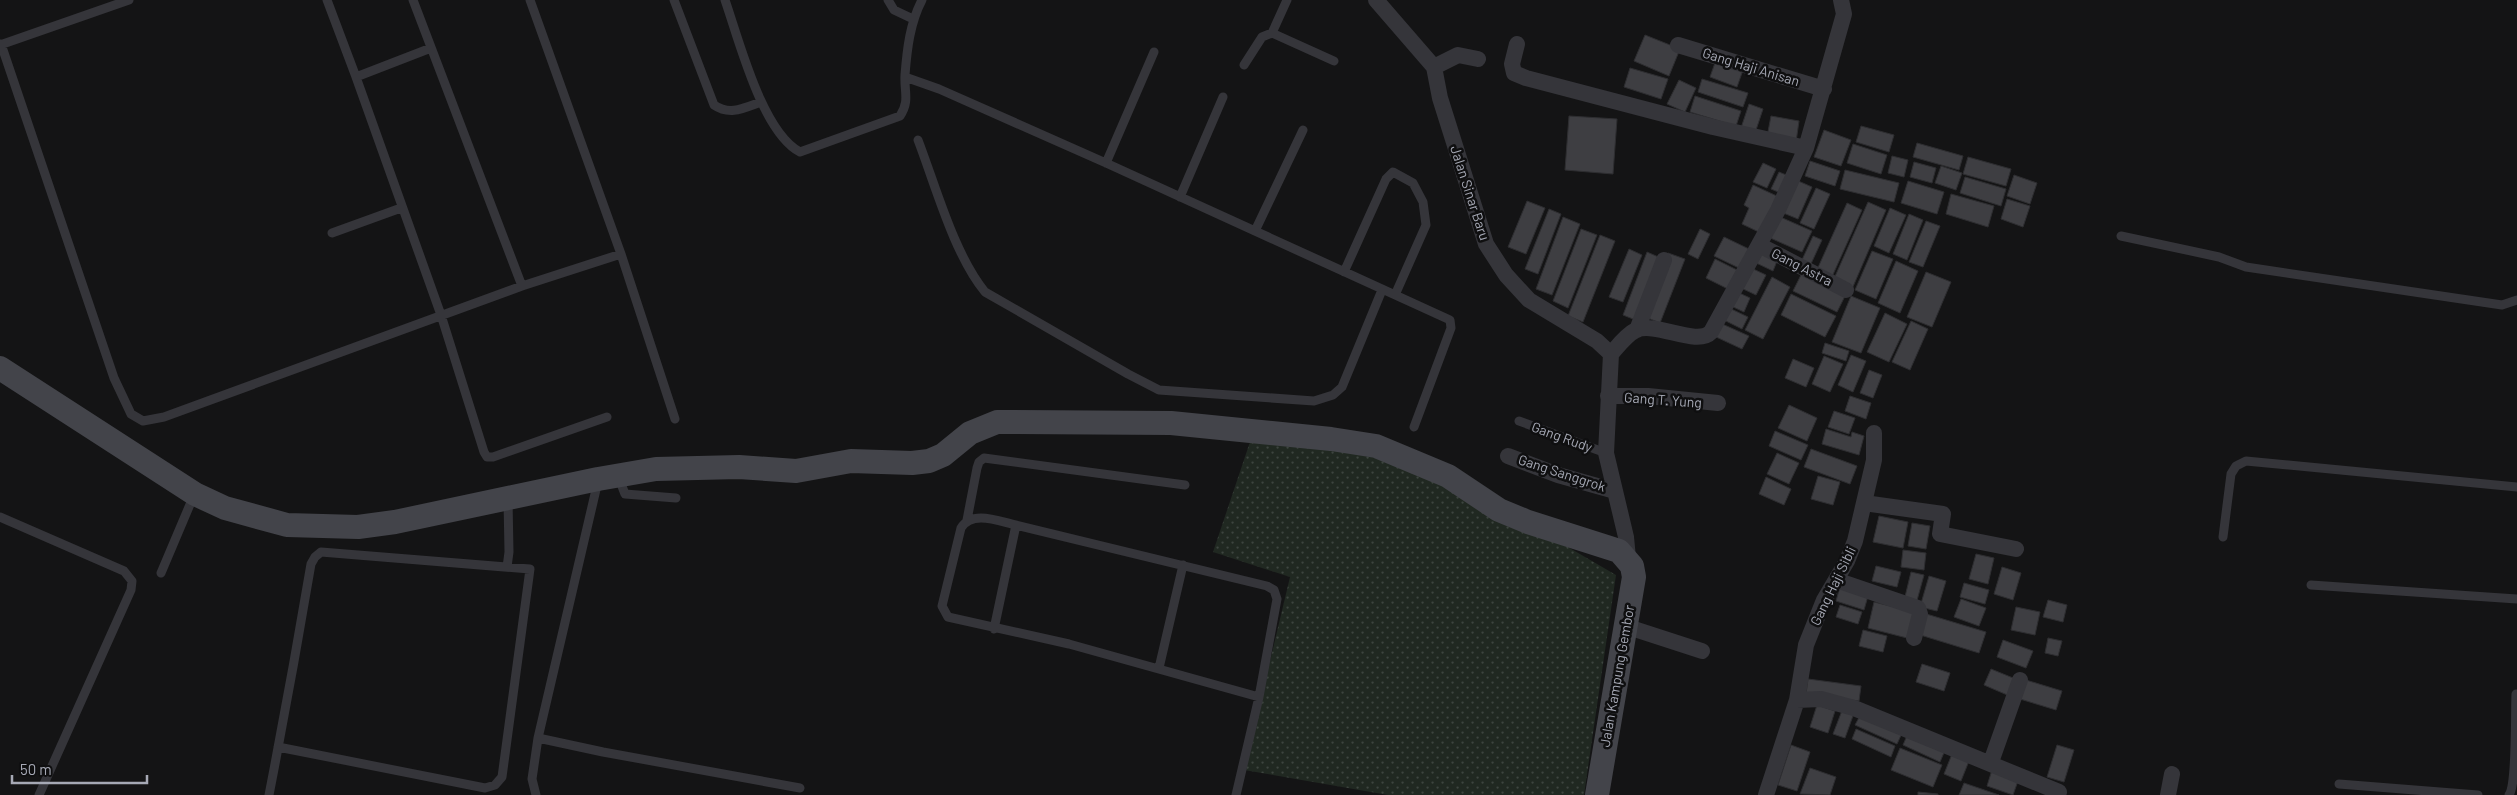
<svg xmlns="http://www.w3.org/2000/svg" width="2517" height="795" font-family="Barlow,sans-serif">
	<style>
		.grass { fill: url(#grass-dots) }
		.building { fill: #3e3e42; stroke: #2e2e31 }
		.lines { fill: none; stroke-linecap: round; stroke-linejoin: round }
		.lane { stroke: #35353a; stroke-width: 9 }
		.street { stroke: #35353a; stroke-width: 16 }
		.secondary { stroke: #43444a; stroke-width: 24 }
		.labels { text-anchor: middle; stroke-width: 5; stroke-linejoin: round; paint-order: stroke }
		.street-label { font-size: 14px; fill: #a6a9b5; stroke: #0f0f10 }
	</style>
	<defs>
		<pattern id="grass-dots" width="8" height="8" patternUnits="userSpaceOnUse" patternTransform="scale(1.25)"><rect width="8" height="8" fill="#202821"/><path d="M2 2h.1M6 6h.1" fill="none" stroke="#3d443f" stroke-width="1.8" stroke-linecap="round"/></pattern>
	</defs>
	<rect width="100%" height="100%" fill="#141415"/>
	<!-- grass -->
	<path class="grass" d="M1252,436l100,7 102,38 162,94 -32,220h-196l-144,-25 46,-193 -77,-25z"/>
	<!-- building -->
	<path class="building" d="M1645,35l35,14 -11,27 -35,-15z
		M1716,60l27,10 -6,17 -27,-10z
		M1630,68l38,11 -7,20 -37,-12z
		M1702,79l46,14 -5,14 -45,-15z
		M1679,80l17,8 -11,24 -18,-8z
		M1695,96l46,15 -5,15 -46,-14z
		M1749,104l14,5 -8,24 -14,-5z
		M1569,116l48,3 -4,55 -48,-4z
		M1771,116l28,5 -3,21 -29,-5z
		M1861,126l33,9 -5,17 -33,-10z
		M1824,130l27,10 -10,26 -27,-9z
		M1917,143l46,13 -4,14 -46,-13z
		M1853,144l34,11 -6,19 -34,-11z
		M1892,156l16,4 -4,17 -16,-4z
		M1968,157l43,12 -5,17 -43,-12z
		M1810,161l30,10 -5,15 -30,-10z
		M1914,162l22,6 -4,15 -22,-6z
		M1763,163l13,6 -9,19 -14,-6z
		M1941,166l21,7 -6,17 -21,-7z
		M1845,170l54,13 -5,19 -54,-13z
		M1779,172l12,5 -8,17 -12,-5z
		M2014,175l23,8 -7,21 -23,-8z
		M1965,177l41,12 -5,17 -41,-13z
		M1796,180l16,7 -14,32 -17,-7z
		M1908,181l36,11 -7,22 -36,-11z
		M1753,185l26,12 -16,37 -21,-10 7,-16 -5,-3z
		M1816,188l14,6 -16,35 -14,-6z
		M1951,194l43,12 -6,21 -42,-13z
		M2007,199l23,7 -7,21 -22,-8z
		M1527,201l18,7 -19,46 -18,-7z
		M1868,202l18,8 -34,79 -19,-8z
		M1847,203l15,7 -31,69 -15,-7z
		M1890,208l16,7 -17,38 -15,-7z
		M1549,209l12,5 -23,60 -13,-5z
		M1909,214l14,6 -16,40 -14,-6z
		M1778,216l34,15 -10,21 -34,-15z
		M1563,217l17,7 -28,71 -16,-6z
		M1926,221l14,5 -17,41 -14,-5z
		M1581,229l16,6 -29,73 -15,-7z
		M1700,229l10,5 -12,25 -10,-5z
		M1600,235l15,6 -32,81 -15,-6z
		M1813,236l9,4 -12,26 -9,-4z
		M1724,237l25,12 -10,19 -25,-12z
		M1629,249l13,6 -19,47 -14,-5z
		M1757,251l20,10 -4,10 -21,-10z
		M1872,251l21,8 -17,40 -21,-9z
		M1647,252l16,7 -25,62 -15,-6z
		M1668,253l17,6 -25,64 -17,-7z
		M1715,259l22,11 -9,19 -22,-11z
		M1896,261l22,10 -18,42 -22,-10z
		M1749,267l17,8 -10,20 -17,-8z
		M1803,271l44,21 -10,20 -44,-21z
		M1926,272l25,10 -19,45 -25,-10z
		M1772,277l18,10 -27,52 -18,-9z
		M1735,291l15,7 -6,14 -15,-7z
		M1791,294l45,22 -11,21 -44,-22z
		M1851,296l29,12 -19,45 -29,-11z
		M1727,307l21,10 -6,12 -20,-10z
		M1885,313l22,11 -18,38 -22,-10z
		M1911,321l17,8 -18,41 -18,-8z
		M1720,323l29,13 -7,13 -28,-13z
		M1825,343l24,8 -3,10 -24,-8z
		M1851,355l15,6 -13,31 -15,-7z
		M1824,356l19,8 -13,28 -18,-8z
		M1793,359l21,9 -8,19 -21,-9z
		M1869,370l13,5 -9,23 -13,-5z
		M1850,396l21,7 -5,16 -21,-8z
		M1789,405l28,13 -10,23 -29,-13z
		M1834,411l21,7 -6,16 -21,-7z
		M1826,429l25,8 1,-5 12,4 -5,19 -37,-11z
		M1775,431l33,14 -7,15 -32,-14z
		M1811,449l46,17 -7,18 -46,-17z
		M1777,453l22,10 -10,21 -22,-10z
		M1818,476l22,6 -7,23 -22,-6z
		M1766,477l25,12 -7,16 -25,-11z
		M1879,516l29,6 -5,26 -30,-6z
		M1912,523l18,3 -4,23 -18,-3z
		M1903,550l23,3 -2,17 -23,-3z
		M1976,554l18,4 -6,26 -19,-5z
		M1876,566l25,6 -4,15 -25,-6z
		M2002,567l19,6 -8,27 -19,-6z
		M1911,572l13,3 -8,29 -12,-3z
		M1929,576l17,5 -9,30 -17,-4z
		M1964,583l25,7 -4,14 -25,-7z
		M1840,587l28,9 -4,14 -28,-9z
		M1961,599l25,9 -7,18 -25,-9z
		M2048,600l19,5 -4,17 -20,-5z
		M1874,602l44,11 -7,26 -43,-11z
		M1840,605l22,7 -4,12 -22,-7z
		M2016,607l24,5 -5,23 -24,-5z
		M1923,613l63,19 -7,21 -62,-19z
		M1863,630l24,6 -4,16 -24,-6z
		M2048,638l14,3 -4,15 -13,-3z
		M2003,640l30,11 -7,17 -29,-11z
		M1922,664l28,9 -6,18 -28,-9z
		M1991,669l27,11 -6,17 -28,-12z
		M1808,679l53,7 -2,15 -53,-7z
		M2026,680l36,11 -6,19 -36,-11z
		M1817,705l18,6 -7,22 -18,-6z
		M1843,708l11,5 -9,25 -12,-4z
		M1862,712l41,19 -6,13 -42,-19z
		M1856,729l39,17 -4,11 -39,-18z
		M1909,731l37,17 -6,14 -37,-17z
		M1791,745l19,7 -13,39 -19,-6z
		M2057,745l17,5 -10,32 -17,-5z
		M1900,748l42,17 -9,22 -42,-17z
		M1954,749l17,7 -10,25 -17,-7z
		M1810,768l26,9 -6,18 -30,-1z
		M1992,770l27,8 -6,17 -26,-9z
		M1964,783l35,12h-40z
		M1918,792l20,2v1h-20z"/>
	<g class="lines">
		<!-- lane -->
		<path class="lane" d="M327,0l29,77
			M413,0l109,286
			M530,0l91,254 54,165
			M674,0l40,105c16,11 30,3 47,-3
			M725,0c14,40 37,132 75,152l100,-36c10,-15 4,-24 5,-41 2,-26 5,-52 17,-75
			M888,0l6,10 19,9
			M1272,33l15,-33
			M1,44l113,334 17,36 12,7 21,-4 358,-131 99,-32
			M0,45l129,-45
			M431,48l-75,29 85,238 43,137 3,5h6l114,-40
			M1244,65l18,-28 10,-4 62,28
			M905,77l34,12 167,74 344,157 1,8 -37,99
			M918,140c18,47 36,114 67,152l143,82 31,16 155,11 19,-6 9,-8 40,-97
			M1106,163l48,-111
			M1180,197l43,-100
			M1255,231l48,-101
			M332,233l69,-25
			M2121,236l98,21 27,10 256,38 15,-5
			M1344,272l42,-93 7,-7 20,11 10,19 3,23 -31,70
			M1519,421l87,32
			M618,476l7,18 51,4
			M0,517l124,54 8,10 -1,9 -92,205
			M967,520l10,-52 2,-6 5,-4 201,27
			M2223,537l8,-63 5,-8 10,-5 271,26
			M507,567l2,-15 -1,-52
			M161,573l33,-78
			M2311,585l206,14
			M994,629l22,-104
			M1159,668l24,-103
			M538,738l65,14 197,36
			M2339,784l139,11
			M269,795c15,-77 29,-154 42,-231l4,-7 6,-5 209,17 -28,208 -7,8 -10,3 -207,-41
			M536,795l-4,-16 6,-41 60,-257
			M1236,795l23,-98 18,-98 -3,-9 -7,-4 -251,-61c-18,-4 -44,-15 -55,3l-19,78 6,11 121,27 190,53
			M2509,795c8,-11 6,-82 7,-101"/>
		<!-- street -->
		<path class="street" d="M1376,0l58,67 6,31 46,146 20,31 23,25 68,41 14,13 -5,99 20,84 2,21
			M1517,44l-5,20 2,9 12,5 187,49 93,21
			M1678,45l146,44
			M1434,67l24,-12 20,4
			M1759,245l87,45
			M1637,330l27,-70
			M1611,354c7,-8 15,-19 25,-24 20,-9 61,17 75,2l67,-122 28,-62 38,-134 -3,-14
			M1608,396h40l70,7
			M1508,456l50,19 57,16
			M1864,503l79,11 -3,20 76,15
			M1836,580l82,28 2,6 -6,24
			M1625,626l77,25
			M1797,700l24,-1 33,9 205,84
			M1991,762l29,-82
			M1766,795l31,-95 9,-55 18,-45 23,-39 8,-20 19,-81v-27
			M2168,795l4,-21"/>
		<!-- secondary -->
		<path class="secondary" d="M0,368l195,126 30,14 62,17 71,2 37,-5 203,-43 58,-10 83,-2 57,4 55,-10 61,2 17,-2 14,-6 27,-22 27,-11 174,1 160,16 45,7 72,30 51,34 29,12 91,29 13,15 2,11 -37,218"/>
	</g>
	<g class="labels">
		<!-- street labels -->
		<g class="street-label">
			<text transform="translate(1751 67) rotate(17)" y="5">Gang Haji Anisan</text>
			<text transform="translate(1470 193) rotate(72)" y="5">Jalan Sinar Baru</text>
			<text transform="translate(1802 267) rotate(27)" y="5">Gang Astra</text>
			<text transform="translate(1663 400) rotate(4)" y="5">Gang T. Yung</text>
			<text transform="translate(1562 437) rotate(20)" y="5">Gang Rudy</text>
			<text transform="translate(1562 473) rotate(18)" y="5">Gang Sanggrok</text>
			<text transform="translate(1833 586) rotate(-64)" y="5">Gang Haji Sibli</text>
			<text transform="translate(1617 676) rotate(-80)" y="5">Jalan Kampung Gembor</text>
		</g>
	</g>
	<!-- scale -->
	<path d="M12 775v8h135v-8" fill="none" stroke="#a6a9b5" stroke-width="2.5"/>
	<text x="20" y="775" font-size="15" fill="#a6a9b5" stroke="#0f0f10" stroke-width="4" paint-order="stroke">50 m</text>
</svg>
